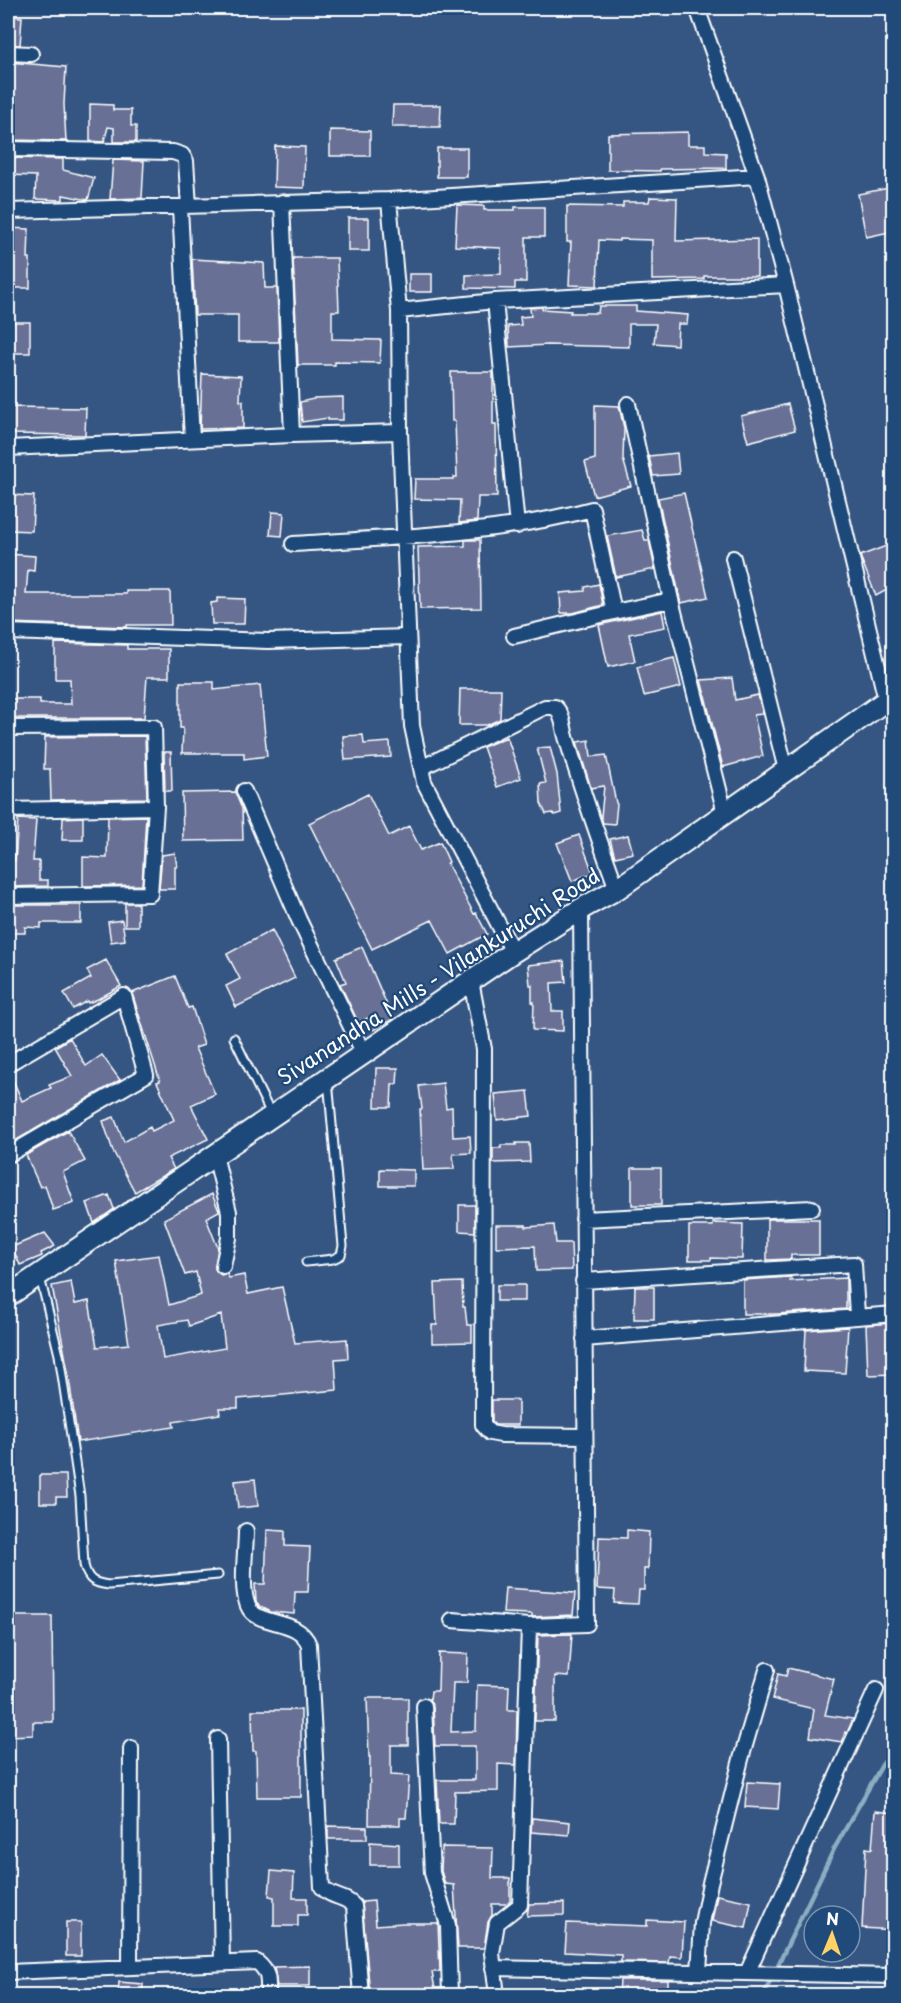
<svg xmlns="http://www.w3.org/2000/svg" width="901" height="2003" font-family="'Playpen Sans',sans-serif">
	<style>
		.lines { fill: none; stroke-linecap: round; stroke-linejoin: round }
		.stream { stroke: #8caec2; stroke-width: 4.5 }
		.building { fill: #676f95; stroke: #fff; stroke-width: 1.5; fill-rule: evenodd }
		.lane-casing { stroke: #fff; stroke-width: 11 }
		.street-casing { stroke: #fff; stroke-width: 18 }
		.secondary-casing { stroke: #fff; stroke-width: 24 }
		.lane { stroke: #1f4a7a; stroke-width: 7 }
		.street { stroke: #1f4a7a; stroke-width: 14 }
		.secondary { stroke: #1f4a7a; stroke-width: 20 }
		.labels { text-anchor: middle; stroke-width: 4.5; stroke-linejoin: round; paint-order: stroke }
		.street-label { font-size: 21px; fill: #fff; stroke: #1f4a7a }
	</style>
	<rect width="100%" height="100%" fill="#355582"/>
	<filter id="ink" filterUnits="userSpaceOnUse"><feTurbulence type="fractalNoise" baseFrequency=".0167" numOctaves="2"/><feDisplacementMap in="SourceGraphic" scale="12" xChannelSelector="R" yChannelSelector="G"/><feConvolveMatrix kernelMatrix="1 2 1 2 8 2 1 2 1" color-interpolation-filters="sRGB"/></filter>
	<g filter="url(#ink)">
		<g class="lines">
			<!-- stream -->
			<path class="stream" d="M763,1996l71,-147 48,-84 12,-16"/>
		</g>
		<!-- building -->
		<path class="building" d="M8,16l14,1 -2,28 -12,-1z
			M8,62l58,5 -2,37 2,37 -58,-1z
			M90,104l23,1v5h18v16h5v16h-22v-14l-6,-1 -4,15 -14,-1z
			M393,105h48l-1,22h-48z
			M330,130l40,1v25h-40z
			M688,132v13h17v7l21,1v15l-66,1v2l-52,-1v-36z
			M275,146l30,1 -1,41 -30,-1z
			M437,148h30v29h-30z
			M9,158l54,1v11l31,8 -6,22 -25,-5v5l-28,-1 1,-23 -28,-1z
			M113,160l31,1 -2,37 -32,1z
			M894,187v44l-28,6 -8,-43z
			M650,197l27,1 -1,43 81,-2v37h-53v3l-52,1v-40l-33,-1v2l-20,-1 -2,46 -28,-1 2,-43h-4v-36l56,1v-5h26z
			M457,205l27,1v4h31v-3h29v30h-18v45h-11v7l-49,-1v-13l35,-1v-26l-46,-2z
			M348,218h21v33h-21z
			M8,228l21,1 -1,29h2v30h-22z
			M293,258h44l2,53h-7v28l49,1 -1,23 -45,-1v3h-37z
			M192,259l72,4 1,25h12l2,54h-41v-27h-43z
			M409,274h23v18h-23z
			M599,306h37v5l52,4 -1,9h-9l-1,21 -23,-2 2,-19h-27v23l-81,-2 -39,2 -1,-21 13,-1 -1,-8 11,-1 -1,-8 12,-1v2l29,2 -1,2h28z
			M8,322h22v31h-22z
			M451,372h42v52h3l1,73h-19l-1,24 -18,2 1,-23 -46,-1 1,-20h39v-2h3l-2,-56h-3z
			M202,374l39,2 -1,25h3v27l-43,1z
			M343,397v23h-15v-2l-26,4 -2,-20 14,-3v-1z
			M788,404l7,26 -47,12 -7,-26z
			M595,405l24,1 5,22 -1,31 8,27 -37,10 -9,-34 10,-3z
			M8,407l78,1 -1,27 -77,-1z
			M677,453l2,21 -26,2 -4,-20z
			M684,493l24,104 -27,6 -23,-105z
			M8,495l26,1 -2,35 -24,-1z
			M272,512l12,1 -2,23 -12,-1z
			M642,530l3,10h4l6,29 -39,8 -9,-41z
			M465,540h15l1,68 -61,1 -2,-62 47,-1z
			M894,543v43l-18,10 -16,-40z
			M8,554l27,2 -1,15 -6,-1 -2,24h100v-3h44l1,34h-44v2l-119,-4z
			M599,584l4,21 -30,8h-12l-1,-20 25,-2v-4z
			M217,598l28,1 -1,25h-32l-1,-21 6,-1z
			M662,611l3,16 -36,7 6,27 -27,6 -9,-42z
			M55,643l72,2v4h42v28h-22l-3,41h-136v-19h32v5h31l-1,-25h-15z
			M674,658l7,29 -37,9 -7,-29z
			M732,678l3,22 23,-5 5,19 -9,1 9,41 -40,11 -22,-87z
			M180,682h34v8l46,-5 7,71 -23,3v-6h-62l1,-25h-3z
			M460,689h41l-1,30 -13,6h-28z
			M363,735l1,9 26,-2 1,15 -46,3 -2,-24z
			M145,736l2,62 -96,2 -1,-31h-6l1,-32z
			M507,737l14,41 -24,9 -14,-40z
			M589,740l2,17 15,-2 10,48 1,1 -2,20 -12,-1 -2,-6 3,-31 -13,2 -4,-13 -10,-33z
			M550,747l7,27 4,39 -7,2 -1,-2 -7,1 -5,-11 -1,-19 6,-1 -9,-35z
			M164,752h7l1,39h-7z
			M235,792l7,17 1,31 -60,1 -1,-48z
			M368,794l21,42 20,-10 12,24 19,-8 9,20 -2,1 27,51 2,-1 11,21 -37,20 -18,-34 -60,29 -63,-126z
			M146,816l-4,69 -59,1v-29l24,1 1,-41z
			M83,817v23h-21l1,-22z
			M18,819l18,1 -3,41h6v19h9v6l-40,1v-27h7z
			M579,835l14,38 -21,8 -15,-38z
			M628,835l5,18 -18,4 -5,-18z
			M175,853l2,14h-2v22h-16l3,-34z
			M125,903h13v23h-13z
			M8,905h73v18h-40v5l-16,-1v6h-17z
			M122,920l3,20 -14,2 -3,-20z
			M272,930l23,48 -59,29 -10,-21 14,-7 -13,-25z
			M362,947l31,72 -20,11 -5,-12 -10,4 -18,-38 6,-2 -10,-24z
			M106,960l15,26 -23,13 -10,4 -1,-2 -14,8 -9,-16 27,-15 -4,-8z
			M564,961l2,21 -15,1 1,28h11v20l-30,-1 1,-28h-2v-17h-2l-2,-20z
			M175,976l13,32 4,-1 12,38 -9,3 20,46 -24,11 17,34 -40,19 6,11 -39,23 -22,-41 -10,-30 11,-4 10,25 26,-15 2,4 22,-11 -17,-38 3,-1 -28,-88z
			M70,1038l16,28 16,-11 18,25 -112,65v-72h2l12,28 29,-13 -2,-3 23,-9 -17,-29z
			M376,1068h22l-1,16h-5l-1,23h-16z
			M443,1083l3,25 6,-1 1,30 17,-1 1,17 -18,1 1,15 -31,1 -3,-61h2l-3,-23z
			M528,1091l3,25 -34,4 -2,-26z
			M68,1131l17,30 -22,11 11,31 -21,7 -8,-25 -5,2 -14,-32z
			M516,1143h13l1,19 -37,1v-15h8v-3h15z
			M632,1168h29v37h-29z
			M380,1169l34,1v16h-34z
			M212,1194l7,17 -13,7 12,30 -3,21 6,6 6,-1 2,4 15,-3 4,19 34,-7 13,56 52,-4 1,19 -13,1 2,31 -99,9v9h-19l1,6 -47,8 1,5 -96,15 -10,-71 -16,-85 19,-4 4,22 14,-3 8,46 32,-3 -13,-83 43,-6 10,50 32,-10 -5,-23 -11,3 -21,-56zM221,1315l4,33 -62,11 -5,-34 29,-5 2,6z
			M109,1195l5,14 -20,14 -7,-20z
			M459,1205h16v27l-16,-1z
			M767,1219h52v36h-28v4l-24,1z
			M713,1223l30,1 -1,35 -31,-1v2h-22v-34h24z
			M496,1225h30v2l28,-2 2,18h15l1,27 -36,1 -1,-25 -39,1z
			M45,1233l10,13 -14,7 1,3 -22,9 -8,-18z
			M791,1277l-1,4 56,-3v31l-69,5h-34v-34z
			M462,1282l1,25h2l2,18h5v17l-40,1v-18h5l-2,-42z
			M497,1285h28v16h-28z
			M635,1287h19v32h-20z
			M894,1323v51l-26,1 -2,-50z
			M848,1327l-3,46 -41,-2 2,-41z
			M492,1400h26v25h-23l-3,-3z
			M40,1475h26l1,22h-11v6h-16z
			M255,1479l3,27 -20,2 -3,-27z
			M267,1530l18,1v15l25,1 -2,45h-13l-1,22 -23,-2 -12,-6 -3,-4 -1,-18h10z
			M627,1530l22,2 -1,37h-4v21h-5l-1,14 -24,-1 1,-13 -18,-1 2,-52 28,1z
			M505,1588l70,5 -2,22 -41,2v-3l-29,-1z
			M8,1616h44l1,106h-20v13l-25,1z
			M572,1634l-3,43 -14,-1v45h-20l3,-86z
			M439,1653l29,1 -1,29h-14l-2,49 25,-1 1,-46 32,1 -1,24h9l-1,55 -18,-1v27l-43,1 -1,32h-15l-2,-44h38v-34h-40l-2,-40 -3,-6 1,-9h7z
			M788,1668l46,11 -9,36 28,4 -6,14 -2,-1 -3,10 -32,-5 4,-28 -42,-10 6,-25 8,2z
			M367,1698h41v47h-17v30l18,1 -3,42h-6v7h-31l1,-68h-1z
			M252,1710h49v87h-44l-1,-46h-3z
			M747,1782l33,2 -2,25 -33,-2z
			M875,1811l19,2v117l-32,-2 4,-80 6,1z
			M532,1818l38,4 -1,13 -38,-3z
			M328,1826l39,1v12h-39z
			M370,1842l29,2v21h-29z
			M442,1847l51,1 -1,30h18v23l-3,3h-15v11l-4,7 -4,26h-26l-4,-63 -9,-1 -4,-13z
			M271,1871l23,2 -1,25h14v17h-9v11h-24v-29l-5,-1z
			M717,1895l34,7 -5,26 -34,-7z
			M374,1901l2,24 27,-2h35l2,49h-8l4,23h-66l-8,-93z
			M564,1903v12l-37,1 2,-12z
			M647,1920l37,2 -2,35 -12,-1 -1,7 -48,-1v-7l-56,-3 2,-29 80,3z
			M66,1922h15v34h-15z
			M310,1966v20h-33l-3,-19z
			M620,1980h48v15h-49z
			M119,1982l24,2 -1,11h-24z"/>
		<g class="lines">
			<!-- lane casing -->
			<g class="lane-casing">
				<path id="lane" d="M234,1038l37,76
					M306,1262l27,-3 8,-4 2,-9 -15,-166
					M40,1277l19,78 21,141 4,69c4,16 10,18 25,20l109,-10"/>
			</g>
			<!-- street casing -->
			<g class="street-casing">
				<path id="street" d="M697,8l60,168
					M8,53l23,1
					M8,149l165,3 9,3 4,6 3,45
					M389,200l10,111 1,121
					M282,202l10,233
					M180,207l12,232
					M8,211l381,-11 368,-24 29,109 100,415
					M495,301l22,225
					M399,311l96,-10 291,-16
					M628,404l43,196
					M8,448l284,-13 108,-3 12,294 12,56 89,170
					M293,544c100,-7 202,-9 299,-35l22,103 57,-12 54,213
					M733,558l53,212
					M8,632l260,9 140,-4
					M514,636l100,-24
					M8,728l146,-1 2,80
					M421,768l124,-61h10c9,8 8,22 12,33 15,51 32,100 50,149
					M244,791l55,129 65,134
					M8,810l148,-3 -6,87 -142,2
					M471,981l13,68 -1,376 7,8 11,2 84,1
					M8,1064l116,-68 22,79 -138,80
					M215,1155l14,57v26l-6,28
					M583,1219l229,-11
					M583,1281l271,-17 3,51
					M584,1339l310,-25
					M246,1531c0,21 -6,56 2,75 9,22 50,10 61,39l13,242c10,12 23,8 32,19l7,90
					M452,1620l77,6
					M424,1706l8,167 16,52 2,71
					M218,1739l4,224
					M130,1967l1,-219
					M493,1968l401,8
					M8,1972l249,-10c13,11 11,18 11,34
					M699,1972l3,-49 8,-40 31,-124 26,-89
					M747,1973l129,-283
					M497,1996l-5,-43 5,-30 23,-18 9,-279 58,-2 -6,-715"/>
			</g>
			<!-- secondary casing -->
			<g class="secondary-casing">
				<path id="secondary" d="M8,1296l505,-344 68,-43 36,-20 277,-194"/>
			</g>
			<!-- lane -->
			<use href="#lane" class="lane"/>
			<!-- street -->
			<use href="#street" class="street"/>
			<!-- secondary -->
			<use href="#secondary" class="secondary"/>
		</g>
	</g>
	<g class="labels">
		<!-- street labels -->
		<g class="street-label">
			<text transform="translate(439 977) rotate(-33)" y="7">Sivanandha Mills - Vilankuruchi Road</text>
		</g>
	</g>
	<!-- margin -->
	<rect width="901" height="2003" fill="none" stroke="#1f4a7a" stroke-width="30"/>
	<rect x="15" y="15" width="871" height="1973" fill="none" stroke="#fff" stroke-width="2" filter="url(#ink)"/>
	<!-- north arrow -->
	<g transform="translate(832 1934) rotate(2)"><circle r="28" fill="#1f4a7a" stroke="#7992af" stroke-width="1.5"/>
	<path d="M0-4.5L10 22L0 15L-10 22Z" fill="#ffd166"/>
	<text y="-9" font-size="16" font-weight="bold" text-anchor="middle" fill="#ffffff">N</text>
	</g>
</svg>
